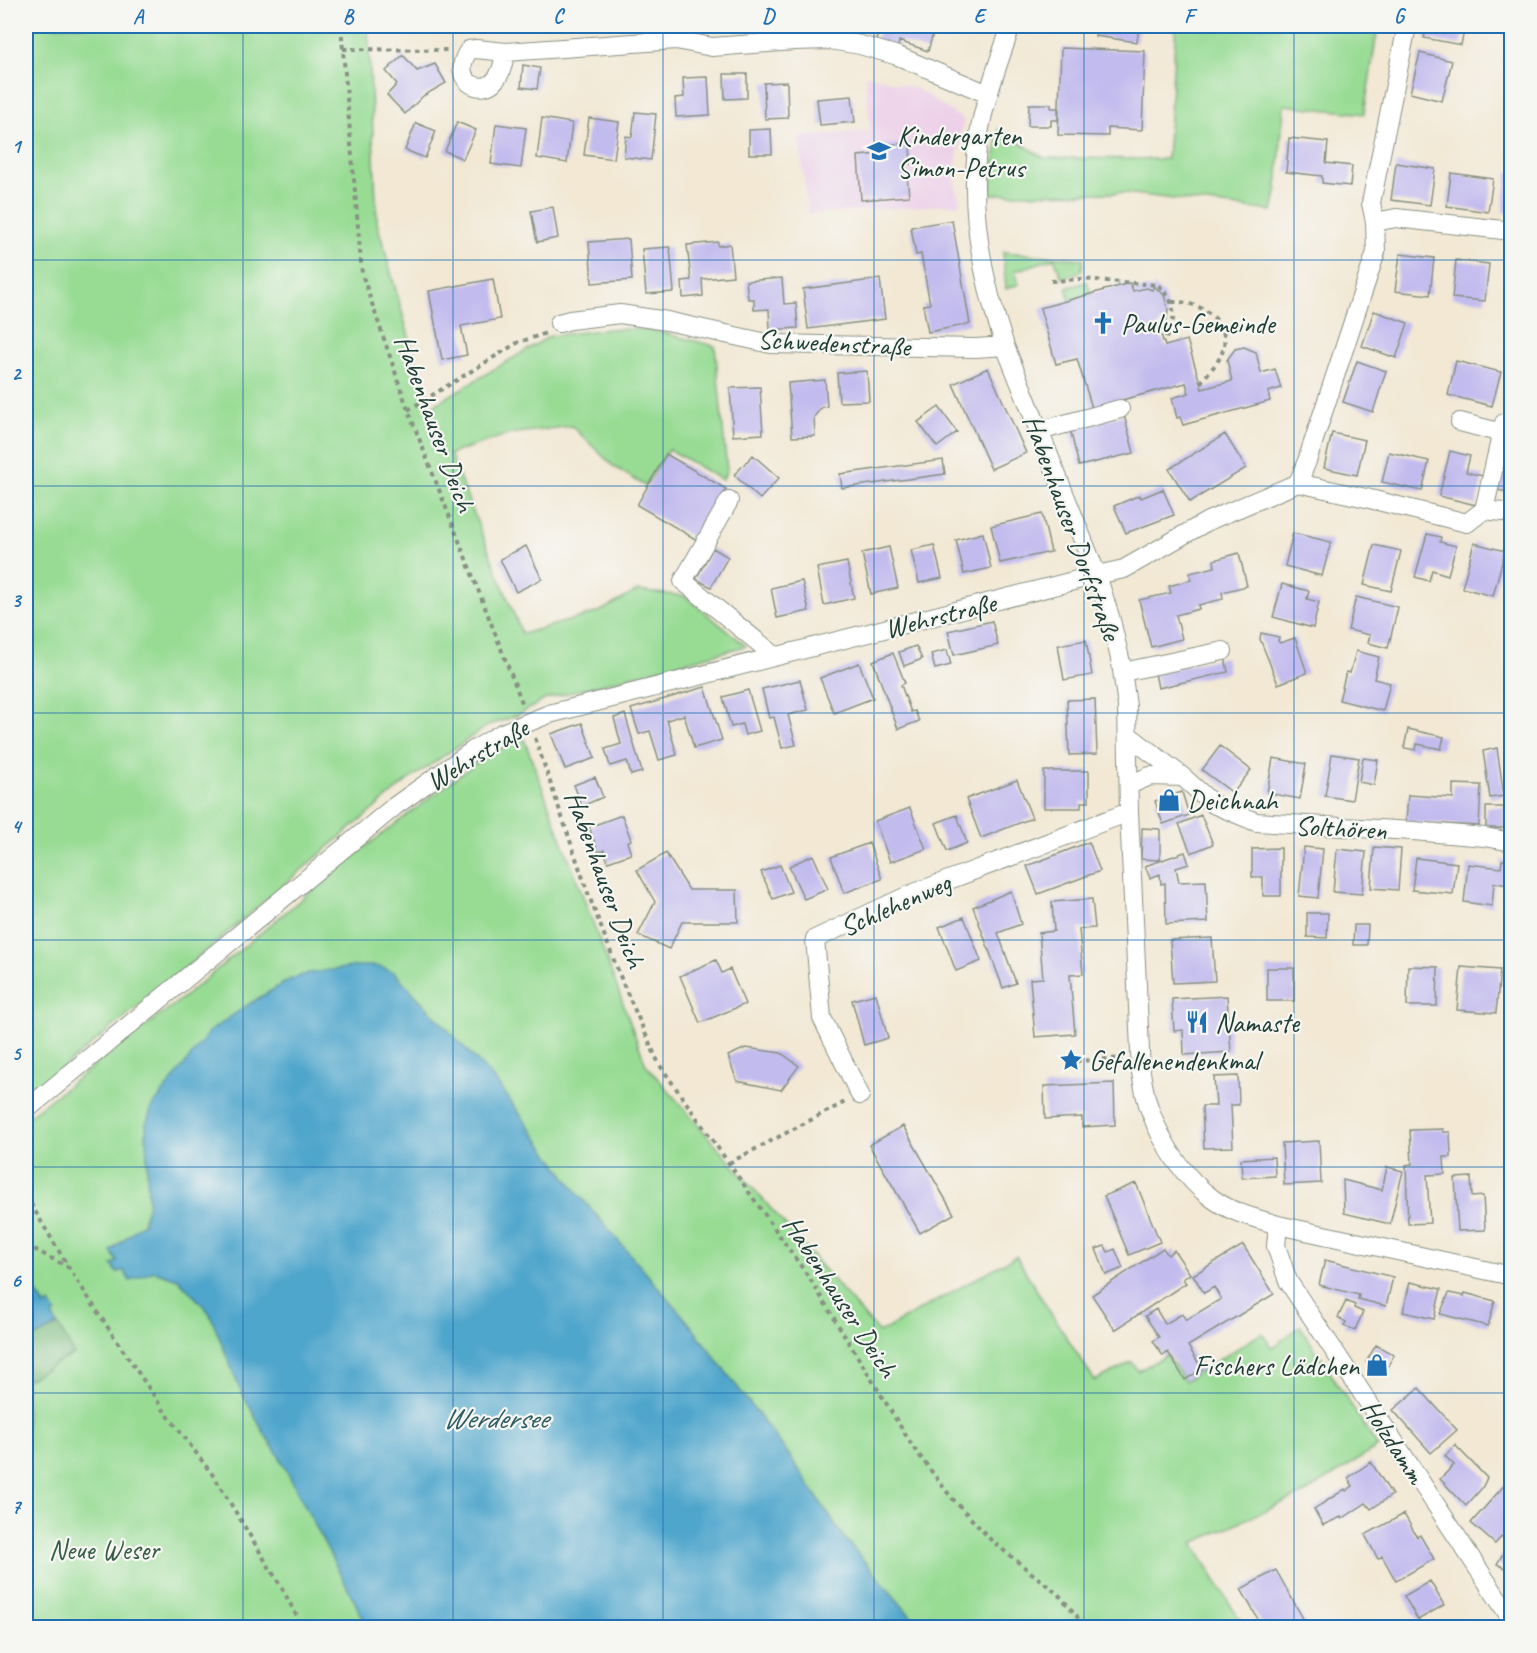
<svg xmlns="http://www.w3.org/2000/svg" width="1537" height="1653" font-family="Caveat,sans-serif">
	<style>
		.built { fill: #edd1e9 }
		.green { fill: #98dc94; stroke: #5c8c64; stroke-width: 1.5 }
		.forest { fill: #7abc7e; stroke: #4c7c59; stroke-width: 1.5 }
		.water { fill: #50a6cc; stroke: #387280; stroke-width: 1.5 }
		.building { fill: #c2bbee }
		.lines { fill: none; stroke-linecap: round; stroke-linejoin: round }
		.minor-casing { stroke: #889284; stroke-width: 20 }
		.path { stroke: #889284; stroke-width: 4; stroke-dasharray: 4.5 4.5; stroke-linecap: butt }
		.minor { stroke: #fff; stroke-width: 18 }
		.grid { fill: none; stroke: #1f6fb2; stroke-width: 1.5; stroke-opacity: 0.55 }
		.labels { text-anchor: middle; stroke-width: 4.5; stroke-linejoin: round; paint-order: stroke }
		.poi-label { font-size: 28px; fill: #1f3d34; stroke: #f6f6f2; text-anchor: start }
		.street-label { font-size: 28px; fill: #1f3d34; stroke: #f6f6f2 }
		.park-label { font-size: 28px; fill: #375d47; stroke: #f6f6f2 }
		.water-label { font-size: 30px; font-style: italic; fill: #2e5c62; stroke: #f6f6f2 }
		.neatline { fill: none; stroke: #1f6fb2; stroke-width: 2 }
		.grid-label { font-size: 20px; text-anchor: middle; font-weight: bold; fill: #1f6fb2 }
	</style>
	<rect width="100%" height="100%" fill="#f6f6f2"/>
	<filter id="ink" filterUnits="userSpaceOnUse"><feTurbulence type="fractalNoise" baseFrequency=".0167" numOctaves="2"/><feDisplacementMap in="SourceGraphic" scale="12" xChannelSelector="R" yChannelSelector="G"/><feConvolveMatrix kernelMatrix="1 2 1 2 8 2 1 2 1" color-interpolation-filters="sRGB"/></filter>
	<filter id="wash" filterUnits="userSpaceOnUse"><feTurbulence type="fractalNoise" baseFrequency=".008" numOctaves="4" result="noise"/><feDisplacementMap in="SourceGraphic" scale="24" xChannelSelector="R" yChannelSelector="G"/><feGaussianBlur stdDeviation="1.35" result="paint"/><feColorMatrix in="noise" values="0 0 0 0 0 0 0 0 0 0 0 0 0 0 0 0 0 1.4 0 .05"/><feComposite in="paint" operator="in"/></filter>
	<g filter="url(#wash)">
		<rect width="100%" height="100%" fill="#f2e8d4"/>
		<!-- built -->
		<path class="built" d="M865,74l52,15 47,31 -8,43 -1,19 5,22 -152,10 -9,-77 71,-6z"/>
		<!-- green -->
		<path class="green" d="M26,26h342l9,197 52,185 121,-72 59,-7h32l19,3 55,14 12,125 -5,9 -53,-31 -24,37 -32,-20 -41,-40 -63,8 -59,20 72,180 77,-22 38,-21 48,5 61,50 -200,53 -30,17 -27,9 -82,56 -216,182 -165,135z
			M1176,26h202l-14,88 -80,-9 -7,82 -5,24 -147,-18 -135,1 9,-65 45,29 123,1z
			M1003,252l80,7 -1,12 -20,7 -8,-20 -39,13 4,13 -13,5z
			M1087,282l4,12 -21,6 -4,-12z
			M523,736l123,329 233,268 137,-77 32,53 47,72 37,-19 6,9 29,-16 18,26 77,-48 10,15 28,-22 78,121 -71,45 -114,51 51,84h-324l-78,-92 -53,-80 -101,-133 -109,-127 -84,-115 -186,-107 -20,7 -40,24 -103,120 2,79 -5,20 -32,28 6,10 -5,4 5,7 6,-2 31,1 24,8 31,33 30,75 25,46 15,23 89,171h-342v-248l48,-25 -22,-38 -2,-12 -4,2 -10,-14 -10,-4v-170l158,-121 164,-137 125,-95 25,-16z"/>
		<!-- forest -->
		<path class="forest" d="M58,1325l16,29 -48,26v-39l4,-1z"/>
		<!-- water -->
		<path class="water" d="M359,966h17l18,6 101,108 84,115 109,127 101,133 53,80 78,92h-552l-89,-171 -15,-23 -25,-46 -30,-75 -31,-33 -24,-8 -24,10 -7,-11 -6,3 -5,-8 5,-4 -6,-10 32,-28 5,-20 -2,-79 6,-17 58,-76 39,-27 40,-24 20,-7z
			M36,1292l9,14 5,-3 6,10 -4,3 6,9 -28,15 -4,1v-38l7,-5z"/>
		<g id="blocks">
			<!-- building -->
			<path class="building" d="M881,26h54l-7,25 -29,-10 -1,6 -22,-7z
				M1097,26h42l-2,16 -42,-6z
				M1427,26h38l-4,19 -37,-7z
				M1504,26h8v9h-9z
				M1061,48l84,3 -3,79 -34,-2v8l-50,-1z
				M1420,53l32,8 -10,40 -32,-8z
				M403,55l14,16 18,-7 11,19 -23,13 -18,18 -18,-19 10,-11 -11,-13z
				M523,65l17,3 -3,21 -16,-2z
				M1510,71h2v15h-3z
				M724,74h23v24l-22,1z
				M708,77l2,38 -34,2 -1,-19 9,-1 -1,-19z
				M787,82l1,36 -23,1 -1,-36z
				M852,96l3,26 -35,3 -3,-26z
				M1029,104h22v4h7v12h-7v6h-23z
				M635,112l21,2 -5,46 -27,-3 2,-21 6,1z
				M542,118l30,5 -5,40 -30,-5z
				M589,118l30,4 -5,37 -30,-4z
				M457,122l19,8 -13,29 -18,-8z
				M416,123l20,8 -11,27 -20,-8z
				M496,124l30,4 -5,40 -30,-4z
				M771,129l1,25h-23v-24z
				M1289,138l39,4 -2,21 26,3 -2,20 -28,-3v-7l-36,-4z
				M910,143l1,21h-5l3,32 -48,4 -3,-44 21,-2 -1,-9z
				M1396,163l39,6 -5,36 -39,-5z
				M1508,172h4v41l-9,-1z
				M1451,173l42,6 -5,33 -41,-6z
				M553,207l5,31 -21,4 -6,-31z
				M952,220l18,104 -42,8 -5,-27 7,-1 -9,-50 -5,1 -5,-28z
				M629,239l3,41 -40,3 -3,-41z
				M718,242v4l12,-2 3,32 -31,3 1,17 -20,2 -1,-17 9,-1 -4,-35z
				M670,247l4,45 -28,2 -4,-45z
				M1400,254l34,4 -4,37 -35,-4z
				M1456,260l33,4 -4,37 -33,-3z
				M782,278l2,26 12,-1 2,25 -28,2 -1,-21 -15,1v-11h-6l-2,-18z
				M493,279l7,40 -39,7 6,29 -25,5 -13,-69z
				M880,279l5,40 -77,10 -5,-40z
				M1130,283l3,8 14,-3 5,2 2,-4 10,9 4,14 -1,10 -2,5 -4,-2 -3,5 -6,2 2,5 6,-2 5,14 22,-6 15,49 30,-8 -5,-21 8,-11 9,-2 12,5 5,21 14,-4 6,19 -13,4 2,9 -87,24 -3,-8 -3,1 -5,-20 17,-5 -3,-10 -94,25 -15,-49 -21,5 -16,-56z
				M1374,311l34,12 -12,35 -34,-12z
				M1357,361l29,10 -13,41 -30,-10z
				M1456,361l45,11 -9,34 -44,-11z
				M988,368l38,85 -35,16 -38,-85z
				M867,371l2,30 -30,1 -2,-29z
				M825,380l2,26 -6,2 -7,9 1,19 -23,1 -4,-54z
				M760,387l3,47 -30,2 -3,-48z
				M939,407l18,25 -20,15 -19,-25z
				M1124,415l10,38 -55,13 -9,-37z
				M1332,433l33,7 -8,35 -33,-7z
				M1225,434l21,34 -56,34 -21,-33z
				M1450,451l20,5 -4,16 17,4 -7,29 -37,-9z
				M1389,452l40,9 -7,30 -40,-9z
				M666,454l60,35 -29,51 -60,-35z
				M753,455l26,23 -19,21 -26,-24z
				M943,460l2,14 -103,14 -2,-14z
				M1505,460l7,2v31l-15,-3z
				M1163,489l11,26 -48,18 -12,-27 26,-11 1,3z
				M1042,514l9,38 -51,11 -9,-37z
				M983,533l8,35 -27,6 -8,-34z
				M1293,533l38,9 -9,34 -37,-10z
				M1427,534l14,3 -1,5 16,4 -8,29 -16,-5 -3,11 -14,-4z
				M1474,543l31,8 -12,45 -31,-8z
				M934,545l8,33 -23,5 -8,-33z
				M1374,545l27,6 -10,40 -27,-6z
				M526,546l16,33 -26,13 -16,-33z
				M889,547l9,41 -27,6 -9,-41z
				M713,548l15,9 -17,30 -15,-8z
				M1239,553l8,33 -25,6 1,7 -25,6 1,4 -23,6 6,24 -31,8 -12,-47 32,-7 -2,-7 22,-6 -1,-7 25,-6 -1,-7z
				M847,562l7,36 -30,7 -7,-37z
				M802,581l7,30 -32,7 -6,-30z
				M1282,584l27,7 -2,8 12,3 -6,26 -40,-11z
				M1356,597l42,10 -10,41 -20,-5 2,-8 -22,-5z
				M992,621l6,24 -44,10 -6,-24z
				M1261,633l18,4 -1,4 2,2 15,-5 12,35 -29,11 -18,-45z
				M1086,640l6,35 -28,5 -6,-35z
				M916,646l6,13 -18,7 -5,-14z
				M947,650l4,15 -16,4 -4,-15z
				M1356,651l23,6 -5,22 16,4 -7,28 -44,-11 7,-28 4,1z
				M893,653l12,30 -4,2 10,27 4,-1 4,10 -21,8 -25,-68z
				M1225,657l3,15 -70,16 -3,-15z
				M859,663l14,35 -39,15 -14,-35z
				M800,680l8,30 -20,5 8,30 -14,3 -8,-31 -5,1 -7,-29z
				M705,687l17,53 -28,8 -10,-33 -17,5 10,35 -18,5 -9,-29 -11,3 -8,-25z
				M748,690l12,41 -15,4 -3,-11 -11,3 -8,-30z
				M1095,699l2,55 -28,1 -2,-55z
				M625,714l17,58 -11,3 -4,-14 -17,5 -5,-17 16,-5 -7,-26z
				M582,723l13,35 -30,11 -14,-35z
				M1408,729l36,8 -3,12 -24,-5 -1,6 -12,-2z
				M1220,746l31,24 -18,23 -31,-23z
				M1497,748l7,48 -14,2 -7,-47z
				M1332,754l27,4 -7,42 -27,-4z
				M1273,758l33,6 -6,35 -33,-6z
				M1363,758l15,2 -4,25 -15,-3z
				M1044,771h45v31h-8v6h-37z
				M595,777l8,20 -21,9 -8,-21z
				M1017,780l15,38 -51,20 -15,-39z
				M1453,784l28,1 -2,41 -73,-4 2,-27 45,3z
				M1182,792l7,23 -26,9 -8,-23z
				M1486,807h18v21h-18z
				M910,808l16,41 -36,13 -15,-41z
				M622,815l9,25 -4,2 4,12 -23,8 -4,-12 -6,2 -9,-25z
				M957,815l10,28 -20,8 -11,-28z
				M1201,815l12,29 -22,9 -12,-29z
				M1142,828l18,1v31l-19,-1z
				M1089,842l11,29 -62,23 -11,-28z
				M869,843l13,36 -38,14 -13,-36z
				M1304,847l19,2 -5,49 -19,-2z
				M1374,847l27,2 -3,41 -27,-2z
				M1281,848v48h-18v-19h-11v-28z
				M1337,849l29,3 -4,42 -29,-2z
				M1185,852l4,12 -13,4 3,14 27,-1 2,41 -42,2 -1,-41 -4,1 -1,-10 -10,4 -5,-12z
				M666,853l23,37h48l1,32h-56l-13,27 -31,-14 17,-33 -18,-32z
				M813,855l15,34 -24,10 -15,-33z
				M1416,858l41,5 -4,31 -41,-4z
				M1502,860l10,1v18h-3v6l-15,-2 -2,23 -28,-4 4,-38 33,4z
				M780,865l11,27 -18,7 -12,-27z
				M1011,891l10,33 -23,9 18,50 -13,5 -30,-81z
				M1092,899l3,29 -16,1 4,45 -13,1 5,59 -40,3 -5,-58 13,-1 -4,-45 15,-2 -2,-29z
				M1307,913h21l-1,25 -20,-1z
				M964,917l17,44 -25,10 -17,-44z
				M1354,925h14l-1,20h-14z
				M1212,938l3,43 -42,2 -3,-43z
				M716,960l6,13 8,-4 15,35 -45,19 -20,-47z
				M1408,966l30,1 -1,39h-30z
				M1461,967l39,3 -4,43 -39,-3z
				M1267,968h27v33h-27z
				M876,994l12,44 -24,7 -12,-45z
				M1227,996l4,56 -47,3 -1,-25 -9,1 -2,-32z
				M746,1048l35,5 18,13 -18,24 -44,-9 -9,-25z
				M1238,1076l1,29h-8l2,42 -29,1 -2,-42h14l-2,-29z
				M1114,1083l1,42 -33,2v-10l-37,2 -1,-33z
				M903,1126l51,88 -34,19 -51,-88z
				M1443,1129v3h7l1,25h-7l1,17 -18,1 3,48 -22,1 -2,-59 6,-1 -2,-34z
				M1319,1141l2,42 -37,2 -2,-42z
				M1274,1157l1,19 -33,2 -1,-19z
				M1387,1167l16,4 -13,53 -46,-11 -1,-33 39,10z
				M1471,1177l1,20 11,-1 2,34 -27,1 -3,-53z
				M1136,1183l24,59 -31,13 -25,-59z
				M1508,1198h4v26l-5,-1z
				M1243,1245l31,49 -86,52 14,23 -17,11 -17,-28 -5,4 -10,-15 6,-4 -14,-21 11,-7 9,15 17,-10 4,6 35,-21 -7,-12 -10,6 -11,-18z
				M1105,1246l3,6 7,-3 8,19 -17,7 -10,-26z
				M1163,1248l5,7 6,-5 16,24 -7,5 3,4 -71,47 -23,-35z
				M1325,1260l68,17 -7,29 -28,-7 1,-4 -40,-10z
				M1410,1282l31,7 -7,30 -31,-7z
				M1449,1293l15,3 1,-3 30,8 -7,25 -48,-12z
				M1346,1301l9,4 -1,3 9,4 -8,18 -11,-4 2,-4 -8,-4z
				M1376,1345l18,10 -10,18 -18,-11z
				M1419,1388l38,42 -26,23 -38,-43z
				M1455,1445l32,33 -5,10 -16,18 -26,-27 14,-14 -9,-9z
				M1371,1462l21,33 -21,14 -5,-6 -24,16 -1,-2 -18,8 -9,-16 31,-20 1,2 7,-5 -5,-8z
				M1508,1481l4,3v30l-7,7 6,5 -16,18 -24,-21z
				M1404,1514l13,23 3,-2 14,24 -38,22 -14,-25 -4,3 -13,-24z
				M1512,1538v34l-15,-8z
				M1276,1570l30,54 -6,4h-37l-22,-39z
				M1430,1581l14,24 -26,15 -14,-24z
				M1466,1621l3,7h-17z"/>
		</g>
	</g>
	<g filter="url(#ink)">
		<use href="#blocks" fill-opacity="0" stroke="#889284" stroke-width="1.5"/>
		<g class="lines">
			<!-- minor casing -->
			<g class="minor-casing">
				<path id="minor" d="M1011,26c-11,32 -23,64 -30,97 -15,73 0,153 24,223l92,229 14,45 10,43 6,43 2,106 12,260c2,14 5,28 10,41 12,32 34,66 62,86 19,14 42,19 65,26l234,51
					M476,49l30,3c-3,9 -4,21 -10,27 -14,19 -48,1 -27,-29z
					M506,52l170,-12 36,7 83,-6 35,-1 30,5 38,11 90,38
					M1375,222l21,-4 116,13
					M559,323l11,-3 50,-6 47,7 104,23 205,4 29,-2
					M1460,422l42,11
					M1039,431l81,-22
					M1298,483l68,15 101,25 17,-13 28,3
					M729,501l-46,80 92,75
					M1484,510l20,-87
					M1123,672l100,-21
					M1128,735l55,42 30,27 43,18 157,9 72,6 27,5
					M1129,785l21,-9 33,1
					M860,1095l-38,-77 -7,-79 94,-44 220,-83
					M26,1110l369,-304 77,-55 30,-18 47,-19 548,-139 27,-6 84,-48 90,-38 9,-22 69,-209 -1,-30 -4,-19 36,-177
					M1278,1225l-2,21 12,35 224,339"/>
			</g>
			<!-- path -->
			<path class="path" d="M341,26l21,248 46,136 115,295
				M343,49l107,1
				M1051,281l31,-2 76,6c19,16 20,37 5,57
				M1172,302c28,-2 62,21 50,51 -4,11 -16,21 -22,31
				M408,410l109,-67 29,-10
				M535,738l54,158 35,90 35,78 151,215 103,168 38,50 41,44 67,54 18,21 4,12
				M1076,1061l47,-3
				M729,1163l116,-61
				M26,1196l43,72 47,72 47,69 52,69 68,112 20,38
				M26,1245l42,22"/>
			<!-- minor -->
			<use href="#minor" class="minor"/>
		</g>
	</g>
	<!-- grid -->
	<path class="grid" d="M243,26v1602M453,26v1602M663,26v1602M874,26v1602M1084,26v1602M1294,26v1602M26,260h1486M26,486h1486M26,713h1486M26,940h1486M26,1167h1486M26,1393h1486"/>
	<!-- icons -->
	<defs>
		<g id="school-bare" transform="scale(1.8)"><path d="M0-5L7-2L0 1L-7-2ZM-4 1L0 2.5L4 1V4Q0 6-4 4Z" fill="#1f6fb2" stroke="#f6f6f2" stroke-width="2.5" paint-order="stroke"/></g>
		<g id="church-bare" transform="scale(1.8)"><path d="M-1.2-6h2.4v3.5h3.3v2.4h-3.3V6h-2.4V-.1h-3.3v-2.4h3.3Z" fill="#1f6fb2" stroke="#f6f6f2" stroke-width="2.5" paint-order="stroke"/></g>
		<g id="shop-bare" transform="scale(1.8)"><path d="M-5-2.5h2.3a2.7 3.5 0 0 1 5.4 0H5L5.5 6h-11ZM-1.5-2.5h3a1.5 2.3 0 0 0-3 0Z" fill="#1f6fb2" stroke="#f6f6f2" stroke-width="2.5" paint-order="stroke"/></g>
		<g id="restaurant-bare" transform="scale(1.8)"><path d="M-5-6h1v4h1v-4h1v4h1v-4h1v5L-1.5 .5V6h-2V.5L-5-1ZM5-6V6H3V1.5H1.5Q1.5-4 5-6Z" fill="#1f6fb2" stroke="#f6f6f2" stroke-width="2.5" paint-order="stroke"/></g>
		<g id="sight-bare" transform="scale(1.8)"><path d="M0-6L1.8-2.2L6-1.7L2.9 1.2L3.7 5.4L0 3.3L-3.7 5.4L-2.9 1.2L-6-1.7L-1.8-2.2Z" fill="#1f6fb2" stroke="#f6f6f2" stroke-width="2.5" paint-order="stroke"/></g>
	</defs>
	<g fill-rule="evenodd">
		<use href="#school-bare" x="879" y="151"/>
		<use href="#church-bare" x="1103" y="323"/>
		<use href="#shop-bare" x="1169" y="800"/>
		<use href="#restaurant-bare" x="1197" y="1022"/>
		<use href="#sight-bare" x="1071" y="1060"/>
		<use href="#shop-bare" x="1377" y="1365"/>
	</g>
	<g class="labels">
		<!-- poi labels -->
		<g class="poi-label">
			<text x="897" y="145">Kindergarten<tspan x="897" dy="32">Simon-Petrus</tspan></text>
			<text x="1121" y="333">Paulus-Gemeinde</text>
			<text x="1187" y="810">Deichnah</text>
			<text x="1215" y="1032">Namaste</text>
			<text x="1089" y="1070">Gefallenendenkmal</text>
			<text x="1359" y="1375" text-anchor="end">Fischers Lädchen</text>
		</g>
		<!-- street labels -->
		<g class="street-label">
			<text transform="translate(834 342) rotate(3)" y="10">Schwedenstraße</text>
			<text transform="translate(436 423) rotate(70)" y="10">Habenhauser Deich</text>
			<text transform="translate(1073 527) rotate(70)" y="10">Habenhauser Dorfstraße</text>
			<text transform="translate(940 615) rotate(-14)" y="10">Wehrstraße</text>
			<text transform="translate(477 754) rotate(-31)" y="10">Wehrstraße</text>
			<text transform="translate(1341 827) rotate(3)" y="10">Solthören</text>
			<text transform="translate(606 879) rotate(70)" y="10">Habenhauser Deich</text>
			<text transform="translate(895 904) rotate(-24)" y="10">Schlehenweg</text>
			<text transform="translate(841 1296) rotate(57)" y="10">Habenhauser Deich</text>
			<text transform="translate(1394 1441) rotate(57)" y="10">Holzdamm</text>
		</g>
		<!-- park labels -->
		<g class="park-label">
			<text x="104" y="1559">Neue Weser</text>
		</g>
		<!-- water labels -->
		<g class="water-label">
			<text x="495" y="1428">Werdersee</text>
		</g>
	</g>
	<!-- margin -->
	<rect width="1537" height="1653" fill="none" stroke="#f6f6f2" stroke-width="66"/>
	<rect x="33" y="33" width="1471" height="1587" class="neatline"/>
	<g class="grid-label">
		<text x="138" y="23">A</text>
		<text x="348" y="23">B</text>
		<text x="558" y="23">C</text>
		<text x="768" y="23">D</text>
		<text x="979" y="23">E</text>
		<text x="1189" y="23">F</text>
		<text x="1399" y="23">G</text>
		<text x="16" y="153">1</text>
		<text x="16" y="380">2</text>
		<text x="16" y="607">3</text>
		<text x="16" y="833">4</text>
		<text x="16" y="1060">5</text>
		<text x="16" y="1287">6</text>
		<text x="16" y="1513">7</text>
	</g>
</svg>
